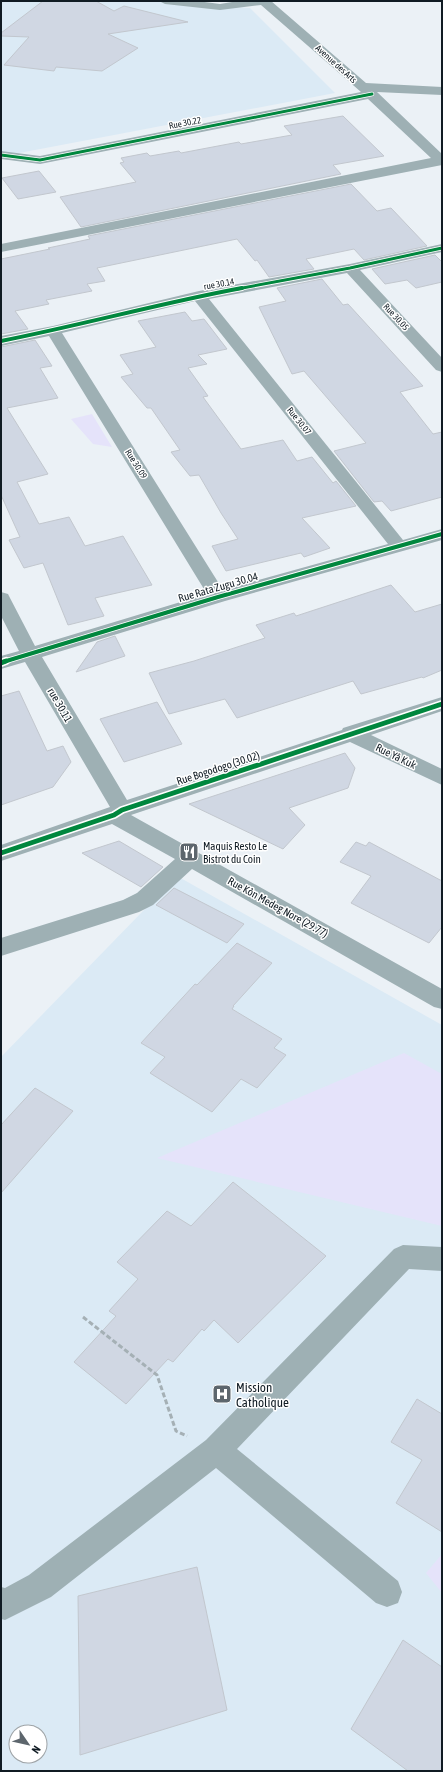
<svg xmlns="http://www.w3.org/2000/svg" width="443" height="1772" font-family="'Asap Condensed',sans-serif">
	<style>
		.built { fill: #dbeaf5; fill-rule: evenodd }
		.green { fill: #e5e3fa }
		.building { fill: #d0d7e3; stroke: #c2c7ce }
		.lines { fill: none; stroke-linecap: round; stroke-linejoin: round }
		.path { stroke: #a5b0b5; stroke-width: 3; stroke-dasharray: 5 2.5; stroke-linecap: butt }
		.minor { fill: #9eb0b4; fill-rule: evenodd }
		.cycleway-far2-casing { stroke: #fff; stroke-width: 4.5 }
		.cycleway-far1-casing { stroke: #fff; stroke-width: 6 }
		.cycleway-casing { stroke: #fff; stroke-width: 8 }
		.cycleway-far2 { stroke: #00873e; stroke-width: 3 }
		.cycleway-far1 { stroke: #00873e; stroke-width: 4 }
		.cycleway { stroke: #00873e; stroke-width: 5 }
		.labels { text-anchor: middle; stroke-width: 3; stroke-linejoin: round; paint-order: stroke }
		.far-street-label { font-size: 9px; fill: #101b23; stroke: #fff }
		.street-label { font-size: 11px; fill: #101b23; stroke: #fff }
		.poi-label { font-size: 11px; fill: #101b23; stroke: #fff; text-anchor: start }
		.near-poi-label { font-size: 13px; fill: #101b23; stroke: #fff; text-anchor: start }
	</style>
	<rect width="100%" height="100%" fill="#ebf1f6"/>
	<!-- built -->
	<path class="built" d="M1,1h147l102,7 85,85 -321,61 -13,-2z
		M177,876l265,149v746h-441v-714zM16,1732h24v24h-24z"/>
	<!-- green -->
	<path class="green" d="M92,414l20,33 -19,-3 -22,-25z
		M404,1053l38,21v152l-285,-68z
		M442,1554v39l-16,-20z"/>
	<!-- building -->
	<path class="building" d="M43,1h53l18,10 10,-5 64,16 -80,12 30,14 -36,23 -46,-4 -2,4 -50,-6 25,-28 -28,-1v-3z
		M343,116l41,40 -51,9 8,9 -260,53 -21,-30 76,-15 -16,-19 4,-1 -3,-4 26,-5 3,3 29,-5 2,2 58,-11 2,2 51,-9 -8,-9z
		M39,171l17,21 -38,7 -16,-21z
		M351,184l26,27 14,-3 36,38 -63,14 -10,-11 -48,10 8,10 -45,8 -12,-17 -2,1 -18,-22 -140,29 8,13 -18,3 5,7 -46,9 3,4 -34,7 13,18 -27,5v-75l49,-10 -2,-1 42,-9 -2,-3z
		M435,255l7,7v20l-26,6 -9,-8 -22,4 -13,-15z
		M322,279l21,26 5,-1 75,82 -23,6 33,42 9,-2v65l-51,14 -9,-10 -8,1 -40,-51 32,-8 -62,-72 -12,3 -33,-67 27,-6 -9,-13z
		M185,312l7,9 12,-2 23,30 -29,6 9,9 -19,4 20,28 -5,1 38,52 42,-9 14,21 15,-4 21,26 3,-2 20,25 -54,12 28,30 -26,9 -3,-4 -75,18 -14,-25 26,-7 -17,-26 -22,-38 -9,1 -19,-24 9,-2 -29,-42h-4l-26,-31 12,-3 -13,-19 36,-8 -18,-26z
		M35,340l17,26 -12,2 18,30 -51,10 41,66 -31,8 22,42 30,-7 16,29 38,-10 29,49 -57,13 9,18 -36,9 -25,-62 -19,5 -15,-28 11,-3 -19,-42v-148z
		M391,585l24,27 27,-8v66l-19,8 -1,-1 -61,17 -8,-13 -116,37 -12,-19 -56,15 -20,-41 45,-12 71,-23 -9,-13 38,-12 2,3z
		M115,636l10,20 -49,16 21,-30z
		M19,691l28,60 16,-5 8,16 -18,25 -52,18v-109z
		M157,702l25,42 -58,18 -24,-43z
		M345,753l10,15 -7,20 -59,20 16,17 -22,24 -94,-45z
		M119,841l44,26 -22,20 -59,-34z
		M356,842l10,4 3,-4 73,39v46l-13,16 -78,-40 20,-27 -31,-14z
		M174,888l70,36 -17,19 -71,-38z
		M237,943l35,20 -39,43h1l-2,3 50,30 -8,9 12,7 -29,33 -16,-9 -29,33 -62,-39 15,-16 -24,-14 54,-59 2,1z
		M35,1088l38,23 -72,82v-68z
		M233,1182l93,74 -88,87 -24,-23 -10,11 -2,-2 -29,33 -5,-3 -42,45 -52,-42 42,-46 -7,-5 29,-32 -21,-17 50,-51 24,15z
		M417,1399l25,15v118l-46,-29 26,-43 -31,-18z
		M197,1567l30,143 -147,45 -2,-159z
		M403,1640l39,27v104h-34l-57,-42z"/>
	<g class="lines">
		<!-- path -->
		<path class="path" d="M83,1317l74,58 19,56 11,5"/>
		<!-- minor -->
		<path class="minor" d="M159,1h38l23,3 18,-3h33l95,82 76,4v8l-65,-3 65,62v11l-441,87v-8l430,-86 -63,-59 -328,65 -39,-5v-8l39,5 321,-64 -100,-87 -41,5 -55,-6z
			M442,244v8l-82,18 82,88v14l-6,-2 -89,-97 -138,26 194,241 39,-11v11l-217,61 -183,56 85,143 215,-70 1,-2 99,-31v14l-71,24 71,34v16l-92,-43 -219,73 311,174v20l-8,-2 -242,-138 -39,36 -14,7 -138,44v-18l122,-38 14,-7 38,-34 -63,-35 -111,37v-16l109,-38 -85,-145 -24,7v-13l18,-5 -18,-35v-24l7,2 2,4 25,48 172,-52 -158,-258 -48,10v-10l52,-10 146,-35 151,-27zM195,301l193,243 -165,46 -161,-257z
			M403,1245l39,2v24l-33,-2 -172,180 161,132 4,11 -4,11 -11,4 -11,-4 -160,-135 -165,129 -46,23 -4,-1v-32l4,1 24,-13 177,-135 188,-191z"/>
		<!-- cycleway-far2 casing -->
		<g class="cycleway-far2-casing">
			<path id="cycleway-far2" d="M1,155l39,5 332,-66
				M237,289l113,-21 92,-20"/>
		</g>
		<!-- cycleway-far1 casing -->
		<g class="cycleway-far1-casing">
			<path id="cycleway-far1" d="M1,341c81,-16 160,-38 241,-53
				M3,662l215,-65 224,-63"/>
		</g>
		<!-- cycleway casing -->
		<g class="cycleway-casing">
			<path id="cycleway" d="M1,663l5,-2
				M1,853l113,-38 8,-5 320,-106"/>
		</g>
		<!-- cycleway-far2 -->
		<use href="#cycleway-far2" class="cycleway-far2"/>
		<!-- cycleway-far1 -->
		<use href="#cycleway-far1" class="cycleway-far1"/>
		<!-- cycleway -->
		<use href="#cycleway" class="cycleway"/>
	</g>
	<!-- icons -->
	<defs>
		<g id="restaurant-square" transform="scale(1)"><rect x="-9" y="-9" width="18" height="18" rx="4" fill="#5d666d" stroke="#fff"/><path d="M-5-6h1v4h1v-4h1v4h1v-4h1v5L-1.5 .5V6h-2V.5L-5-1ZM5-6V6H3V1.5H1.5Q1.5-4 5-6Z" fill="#fff"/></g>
		<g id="hospital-square" transform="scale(1)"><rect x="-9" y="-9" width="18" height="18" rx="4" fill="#5d666d" stroke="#fff"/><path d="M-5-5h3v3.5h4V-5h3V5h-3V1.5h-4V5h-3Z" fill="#fff"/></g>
	</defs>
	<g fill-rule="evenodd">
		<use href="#restaurant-square" x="189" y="852"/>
		<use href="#hospital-square" x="222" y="1394"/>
	</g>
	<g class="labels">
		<!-- far-street labels -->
		<g class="far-street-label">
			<text transform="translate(336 64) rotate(42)" y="3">Avenue des Arts</text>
			<text transform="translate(185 123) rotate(-11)" y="3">Rue 30.22</text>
			<text transform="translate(219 284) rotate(-10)" y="3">rue 30.14</text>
			<text transform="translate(396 317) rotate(47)" y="3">Rue 30.05</text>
			<text transform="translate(299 421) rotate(51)" y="3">Rue 30.07</text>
			<text transform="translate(136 464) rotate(58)" y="3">Rue 30.09</text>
		</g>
		<!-- street labels -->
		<g class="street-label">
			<text transform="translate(218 587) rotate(-16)" y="4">Rue Rata Zugu 30.04</text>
			<text transform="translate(60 705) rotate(60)" y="4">rue 30.11</text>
			<text transform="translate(396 756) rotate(26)" y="4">Rue Yâ Kuk</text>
			<text transform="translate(218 768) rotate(-18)" y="4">Rue Bogodogo (30.02)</text>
			<text transform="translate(278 907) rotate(29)" y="4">Rue Kôn Medeg Nore (29.77)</text>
		</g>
		<!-- poi labels -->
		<g class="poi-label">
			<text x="203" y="850">Maquis Resto Le<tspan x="203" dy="13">Bistrot du Coin</tspan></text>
		</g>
		<!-- near-poi labels -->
		<g class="near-poi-label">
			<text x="236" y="1392">Mission<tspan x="236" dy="15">Catholique</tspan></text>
		</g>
	</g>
	<!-- border -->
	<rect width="443" height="1772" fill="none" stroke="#101b23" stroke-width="4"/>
	<!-- north arrow -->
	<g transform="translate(28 1744) rotate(124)"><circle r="19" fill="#ffffff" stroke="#9fa4a7"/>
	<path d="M0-3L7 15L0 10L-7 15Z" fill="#5d666d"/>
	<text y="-6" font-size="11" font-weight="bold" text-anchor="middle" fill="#101b23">N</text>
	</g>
</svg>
